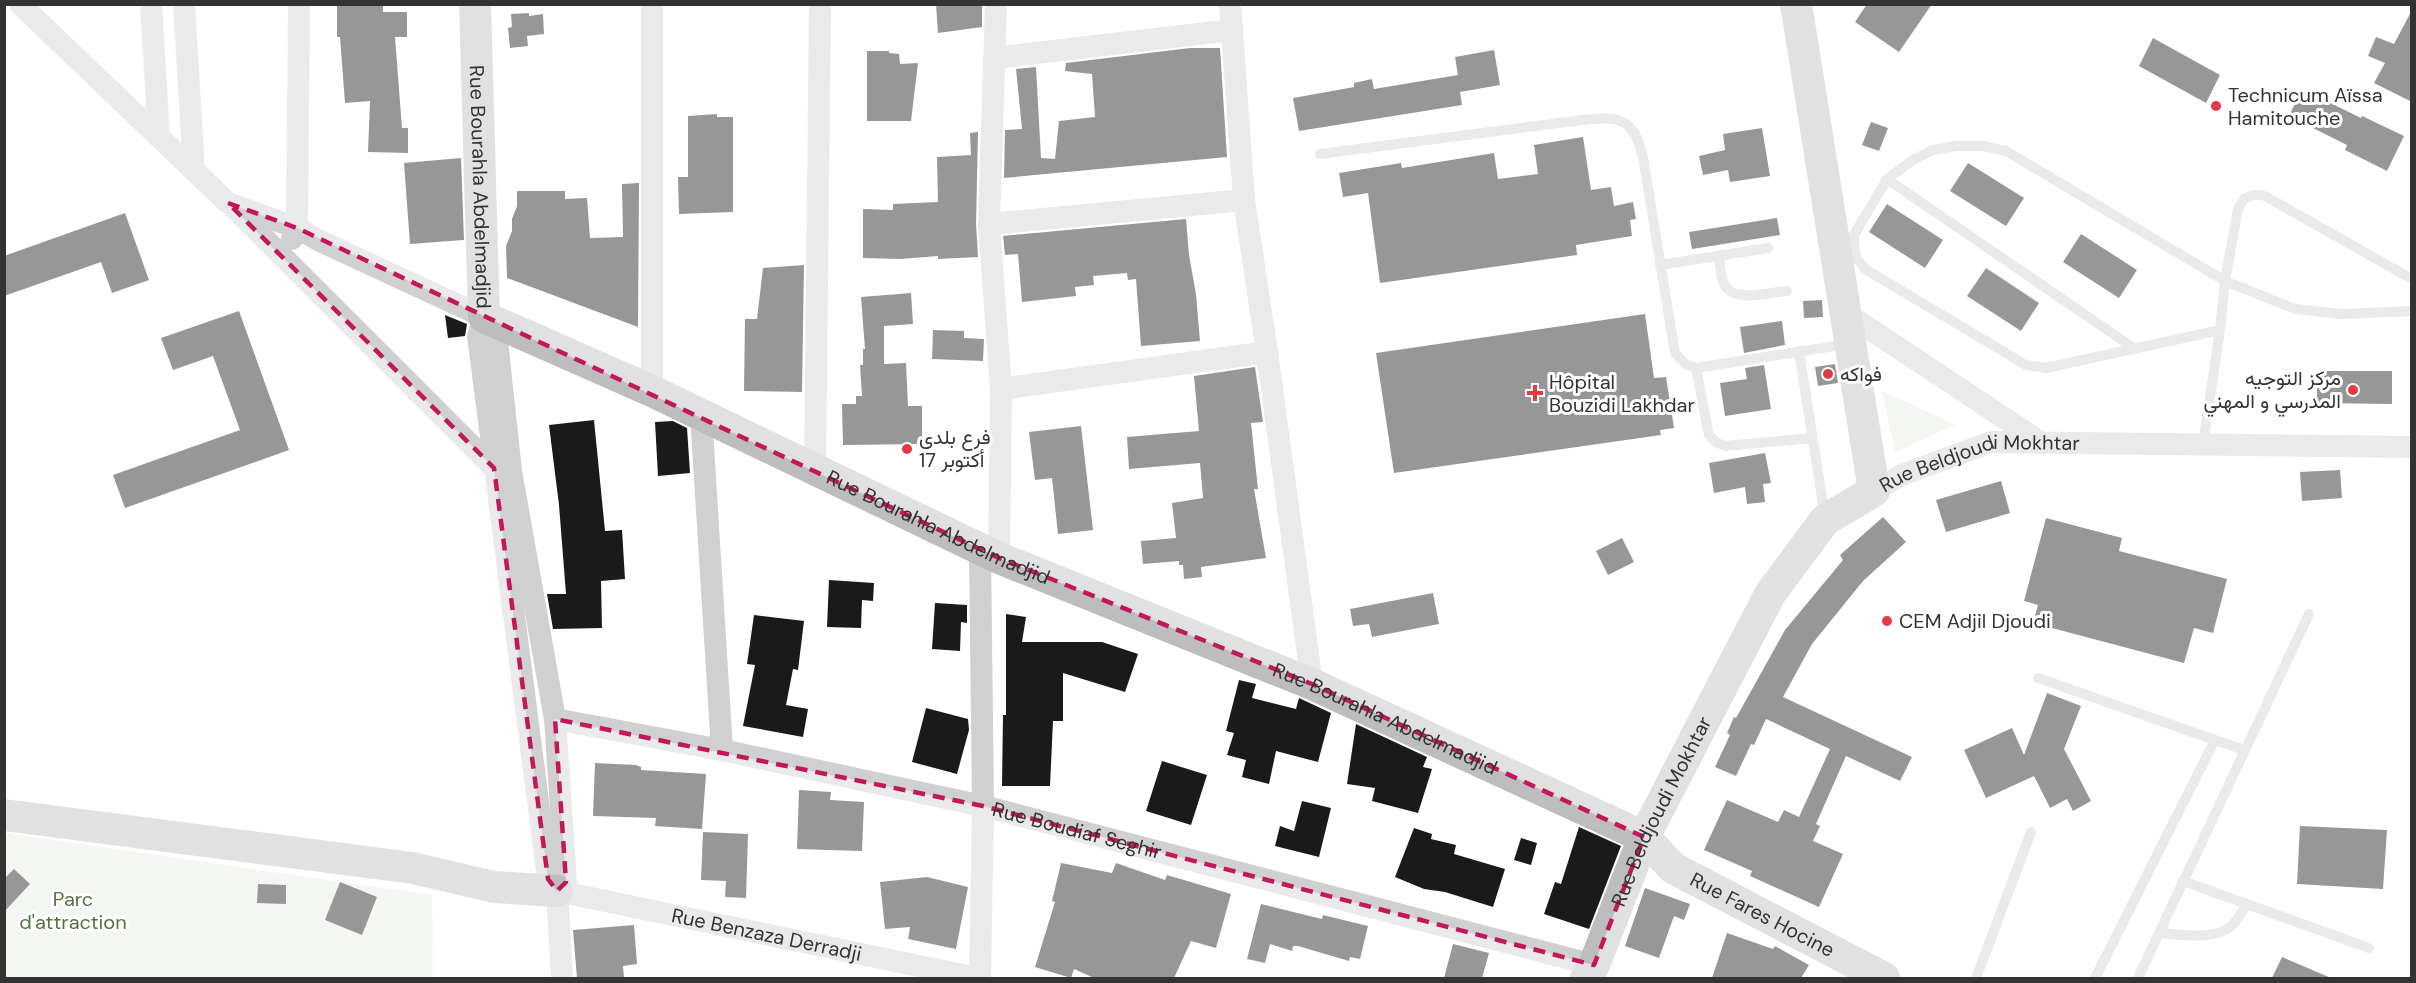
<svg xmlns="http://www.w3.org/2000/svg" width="2416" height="983" font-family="'DM Sans',Vazirmatn,sans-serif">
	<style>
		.green { fill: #e6ecdf }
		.building { fill: #1a1a1a }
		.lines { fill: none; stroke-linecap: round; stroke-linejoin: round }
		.lane { stroke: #d0d0d0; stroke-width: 10 }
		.street { stroke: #d0d0d0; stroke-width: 22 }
		.secondary { stroke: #bdbdbd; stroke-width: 32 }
		.marked { fill: none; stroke: #c2185b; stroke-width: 4.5; stroke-dasharray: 12 8; stroke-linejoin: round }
		.poi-dot { fill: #e63946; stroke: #fff; stroke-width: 2 }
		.labels { text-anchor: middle; stroke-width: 6; stroke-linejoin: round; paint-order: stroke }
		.poi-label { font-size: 20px; fill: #333; stroke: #fff; text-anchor: start }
		.street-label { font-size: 20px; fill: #333; stroke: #fff }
		.park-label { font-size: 20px; fill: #56703f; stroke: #fff }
	</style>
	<rect width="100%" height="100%" fill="#fff"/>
	<!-- green -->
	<path class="green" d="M1882,391l73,34 -60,27z
		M5,833l427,62 1,83h-428z"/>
	<!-- building -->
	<path class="building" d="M337,4h46v8h24v25h-12l7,91h6v25l-40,-1 2,-51 -25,2 -5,-66h-3z
		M936,4h46v23l-44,6z
		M1867,4h65l-33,48 -44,-30z
		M2412,10v92l-38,-19 11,-20 -17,-7 8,-19 18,7z
		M529,13v3l14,-2 1,20 -17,2 1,10 -18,2 -2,-20 4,-1 -1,-13z
		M2153,38l67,37 -14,28 -67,-37z
		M1190,48h30l7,109 -223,21 1,-48 17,-1 -6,-60 20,-2 5,91 14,1 4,-38 36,-4 -3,-43 -27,-3 1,-8z
		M1494,50l6,35 -40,7 2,13 -163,26 -6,-33 61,-11v-4l18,-4 2,10 84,-14 -3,-18z
		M867,51h22v2l10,1 1,10 18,-1 -7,58h-44z
		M2302,89l59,29 1,-2 42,20 -17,35 -42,-21 2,-5 -58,-29z
		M717,114v3h16v95l-54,2 -1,-37h10v-61z
		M1871,122l17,6 -9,23 -17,-6z
		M1762,128l8,48 -40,6 -2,-12 -25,5 -4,-19 26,-6 -2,-16z
		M978,132l-2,92 2,33 -40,2v-3l-38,3 -37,-1v-49l30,1v-6l45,-2 -1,-45 34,-2 -1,-22z
		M1583,137l8,53 20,-3 3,19 19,-4 3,17 -6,1 2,16 -56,9 1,10 -197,28 -12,-90 -25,4 -4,-24 62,-10 1,5 92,-15 4,26 40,-5 -4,-29z
		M461,158l3,82 -54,4 -6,-81z
		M1968,163l56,35 -18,28 -56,-35z
		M639,183l-1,144 -131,-49 -1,-32 6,-15v-12l5,-13v-15h48v8l22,-1 3,40 33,-1 -1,-53z
		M1887,204l56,36 -18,28 -56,-36z
		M125,213l24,67 -37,13 -11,-31 -97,34v-40z
		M1777,218l3,17 -88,14 -3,-17z
		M1186,219l3,36 7,39 4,47 -59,5 -5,-67 -8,1 -1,-7 -34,3 1,9 -19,2 1,9 -54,6 -4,-48 -13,1 -2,-19z
		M2081,234l56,36 -18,28 -56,-36z
		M804,265l-2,127 -58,-1 1,-72h12l6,-51z
		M1986,268l53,35 -18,28 -54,-35z
		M911,293l2,31 -29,2v38l22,-1 2,43h14v38l-79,1 -1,-41h14v-8h6l-2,-31h3v-16h2l-4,-52z
		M1822,300l1,17 -19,1 -1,-17z
		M239,311l50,139 -164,58 -12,-33 127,-45 -27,-74 -40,14 -12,-32z
		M1645,314l9,64 12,-1 8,51 -14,2 1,5 -267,38 -18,-120z
		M445,315l22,9 -2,12 -17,2z
		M1782,321l3,24 -41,8 -4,-26z
		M933,330l31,1v7l20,1 -1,22 -51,-2z
		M1835,364l3,19 -20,3 -3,-19z
		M1764,365l7,44 -46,7 -5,-33 27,-4 -2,-11z
		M1255,367l8,55 -12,1 7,66h-4l12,69 -65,9 1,10 -18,2 -1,-14h-4v-4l-36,3 -2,-23 35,-3 -4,-35 31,-5 -3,-35 -71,6 -2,-32 72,-6 -5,-55z
		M2317,371h75v33l-75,-1z
		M594,420l11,111 17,-1 3,49 -24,2 1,47 -49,1 -6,-35h19l-7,-89 -10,-80z
		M673,421l14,7 3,45 -32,3 -3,-54z
		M1081,426l12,104 -35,4 -6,-56 -17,2 -6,-48z
		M1765,453l6,30 -8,1 2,18 -18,2 -2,-17 -31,6 -5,-30z
		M2340,470l2,28 -40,3 -2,-29z
		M2001,481l9,32 -64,19 -10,-32z
		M1883,517l23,25 -43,39 -51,63 -29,53 129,60 -12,24 -54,-25 -30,68 4,2 -7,15 30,13 -24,53 -69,-31 2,-5 -48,-21 23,-50 51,22 6,-12 15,7 31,-68 -64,-30 -12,26 -3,-1 -15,32 -21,-9 15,-32 -3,-2 7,-16 2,1 49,-88 58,-70 -3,-5z
		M2046,518l76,20 -3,13 108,28 -14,54 -19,-5 -10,35 -151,-40 5,-18 -14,-4z
		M1622,538l12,24 -26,13 -12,-24z
		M829,580l45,3 -1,18 -11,-1 -1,28 -34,-1z
		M1433,593l6,31 -67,13 -3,-13 -16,2 -3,-17z
		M935,603l32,2v18l-6,-1 -1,29 -28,-2z
		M1006,614l20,3 -4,25h80l36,12 -13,38 -62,-19v48h-10l-3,65h-48l1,-71h3z
		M754,615l50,6 -6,49 -5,-1 -7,36 22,4 -5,28 -60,-11 12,-61 -8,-1z
		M1239,680l17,4 -4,14 44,11 3,-11 32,15 -13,49 -42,-11 -7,33 -27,-7 4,-17 -19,-5 7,-22 -8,-2z
		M2047,693l34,13 -17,43 27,52 -18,10 -6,-12 -17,9 -16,-32 -48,22 -22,-48 48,-22 12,27z
		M926,708l42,11 1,11 -12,44 -45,-12z
		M1356,724l71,33 -4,10 9,2 -14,44 -46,-12 3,-13 -28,-4z
		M1162,761l45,14 -16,50 -45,-14z
		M595,763l41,2 5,2v3l65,4 -4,55 -47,-3 1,-8 -63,-2z
		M799,790l32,2 -1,8 34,2 -2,49 -65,-2z
		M1302,801l29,7 -12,49 -44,-11 5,-20 14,5z
		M2300,826l87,4 -4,59 -86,-5z
		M1579,827l42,19 -32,83 -45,-15 11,-32 6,2z
		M1414,828l18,6 -1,5 25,6 -2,9 51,15 -12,38 -48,-15 -21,-3 -29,-12z
		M703,832l45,2 -2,64 -21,-1 1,-16 -25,-1z
		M1521,838l16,5 -6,22 -17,-5z
		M1061,863l51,10 4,-10 49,17 2,-5 64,19 -15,54 -25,-7 -17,37h-80l-20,-9 -3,9 -36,-11 20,-65 -3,-1z
		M14,869l16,15 -26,28v-33z
		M927,877l41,10 -12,62 -48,-10 2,-12 -25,2 -5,-47z
		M340,882l37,15 -15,38 -37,-15z
		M258,884l28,1v19l-29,-1z
		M1645,888l45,16 -6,16 -10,-4 -15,42 -34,-12z
		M1261,904l61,15 1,-4 45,11 -8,33 -10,-2 -1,4 -51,-15h-5l-1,5 -22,-7 -5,19 -18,-4z
		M634,925l3,39 -14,2 1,12h-47l-4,-48z
		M1727,933l46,16 2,-3 34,19 -8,13h-89z
		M1453,944l36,9 -7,25h-38z
		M2282,957l49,21h-59z"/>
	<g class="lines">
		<!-- lane -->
		<path class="lane" d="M1320,154l262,-34c38,-4 51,-3 61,37l32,196 10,11 11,4 151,-24
			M1887,179l248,170
			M1719,256c1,8 1,20 5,28 10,20 45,8 63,7
			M1660,265l108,-17
			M2220,330l-174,38 -20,-3 -161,-96 -8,-10 -3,-12v-12l33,-56 26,-19 20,-10 23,-4h27l23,5 219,130 70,28 47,5 70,-3
			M1799,351l26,166
			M1696,368l13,67 7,7 9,4 87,-8
			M2203,444l17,-114 5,-49 13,-72 6,-10 9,-4h10l149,84
			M2038,678l177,62 -120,238
			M2215,740l30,10
			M2183,881l186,67
			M2159,933c22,1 52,8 71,-6 7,-5 12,-16 17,-23
			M1976,978l55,-146
			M2138,978l171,-364"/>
		<!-- street -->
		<g class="street">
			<path d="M20,4l208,199 69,25 23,13 164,76 13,23 14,131 44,248 11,163 -9,9"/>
			<path d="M151,4l8,133"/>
			<path d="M184,4l10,167"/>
			<path d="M996,4l-7,220 12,165 -2,169"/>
			<path d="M1230,4l2,26"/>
			<path d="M994,58l238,-28 12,170"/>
			<path d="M236,210l258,258"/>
			<path d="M989,224l255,-24 23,152 -266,37"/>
			<path d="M292,239l5,-11 2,-224"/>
			<path d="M1846,313l196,130"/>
			<path d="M484,317l-6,19 70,543 9,12 5,87"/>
			<path d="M1267,352l45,332"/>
			<path d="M652,391v-387"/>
			<path d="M701,415l21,335"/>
			<path d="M815,470l5,-466"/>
			<path id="s1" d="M1874,491l28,-16 89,-33 421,5"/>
			<path id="s2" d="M555,719l167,31 261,56 611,159"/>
			<path id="s3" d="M557,891l420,87"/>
			<path d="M980,978l3,-172 -3,-257"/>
		</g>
		<!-- secondary -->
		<g class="secondary">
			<path id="s4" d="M475,4l9,313 168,74 347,167 313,126 332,153 29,31 211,110"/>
			<path d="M4,815l409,53 81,19 63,4"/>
			<path id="s5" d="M1586,978l8,-13 50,-128 126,-243 55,-74 49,-29 -78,-487"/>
		</g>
	</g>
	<!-- marked area -->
	<path d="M0 0H2416V983H0ZM228,203l69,25 702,330 313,126 332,153 -50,128 -611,-159 -428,-87 11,163 -9,9 -9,-12 -54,-411z" fill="#fff" fill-opacity=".55" fill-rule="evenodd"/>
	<path class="marked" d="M228,203l69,25 702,330 313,126 332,153 -50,128 -611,-159 -428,-87 11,163 -9,9 -9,-12 -54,-411z"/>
	<!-- markers -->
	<g class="poi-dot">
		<circle cx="2216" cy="106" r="6"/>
		<circle cx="1828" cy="374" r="6"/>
		<circle cx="2353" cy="390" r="6"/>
		<path d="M1532 384h6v6h6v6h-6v6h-6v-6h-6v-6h6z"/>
		<circle cx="907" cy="449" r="6"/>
		<circle cx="1887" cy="621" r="6"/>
	</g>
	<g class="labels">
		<!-- poi labels -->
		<g class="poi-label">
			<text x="2228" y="102">Technicum Aïssa<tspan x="2228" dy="23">Hamitouche</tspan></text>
			<text x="1840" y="381">فواكه</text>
			<text x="2341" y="385" text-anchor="end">مركز التوجيه<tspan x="2341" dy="23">المدرسي و المهني</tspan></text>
			<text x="1549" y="389">Hôpital<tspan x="1549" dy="23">Bouzidi Lakhdar</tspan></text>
			<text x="919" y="444">فرع بلدي<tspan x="919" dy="23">17 أكتوبر</tspan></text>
			<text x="1899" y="628">CEM Adjil Djoudi</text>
		</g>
		<!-- street labels -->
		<g class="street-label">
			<text dy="7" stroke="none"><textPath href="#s4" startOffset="183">Rue Bourahla Abdelmadjid</textPath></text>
			<text dy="7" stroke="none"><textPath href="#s1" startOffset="112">Rue Beldjoudi Mokhtar</textPath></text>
			<text dy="7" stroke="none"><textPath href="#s4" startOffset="814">Rue Bourahla Abdelmadjid</textPath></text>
			<text dy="7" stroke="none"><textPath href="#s4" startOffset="1300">Rue Bourahla Abdelmadjid</textPath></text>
			<text dy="7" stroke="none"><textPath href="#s5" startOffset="183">Rue Beldjoudi Mokhtar</textPath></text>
			<text dy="7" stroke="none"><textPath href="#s2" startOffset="534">Rue Boudiaf Seghir</textPath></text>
			<text dy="7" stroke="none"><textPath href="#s4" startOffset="1728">Rue Fares Hocine</textPath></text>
			<text dy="7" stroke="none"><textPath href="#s3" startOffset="214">Rue Benzaza Derradji</textPath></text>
		</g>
		<!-- park labels -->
		<g class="park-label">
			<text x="73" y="906">Parc<tspan x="73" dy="23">d'attraction</tspan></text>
		</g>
	</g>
	<!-- border -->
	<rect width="2416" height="983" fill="none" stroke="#333333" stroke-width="12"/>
</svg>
